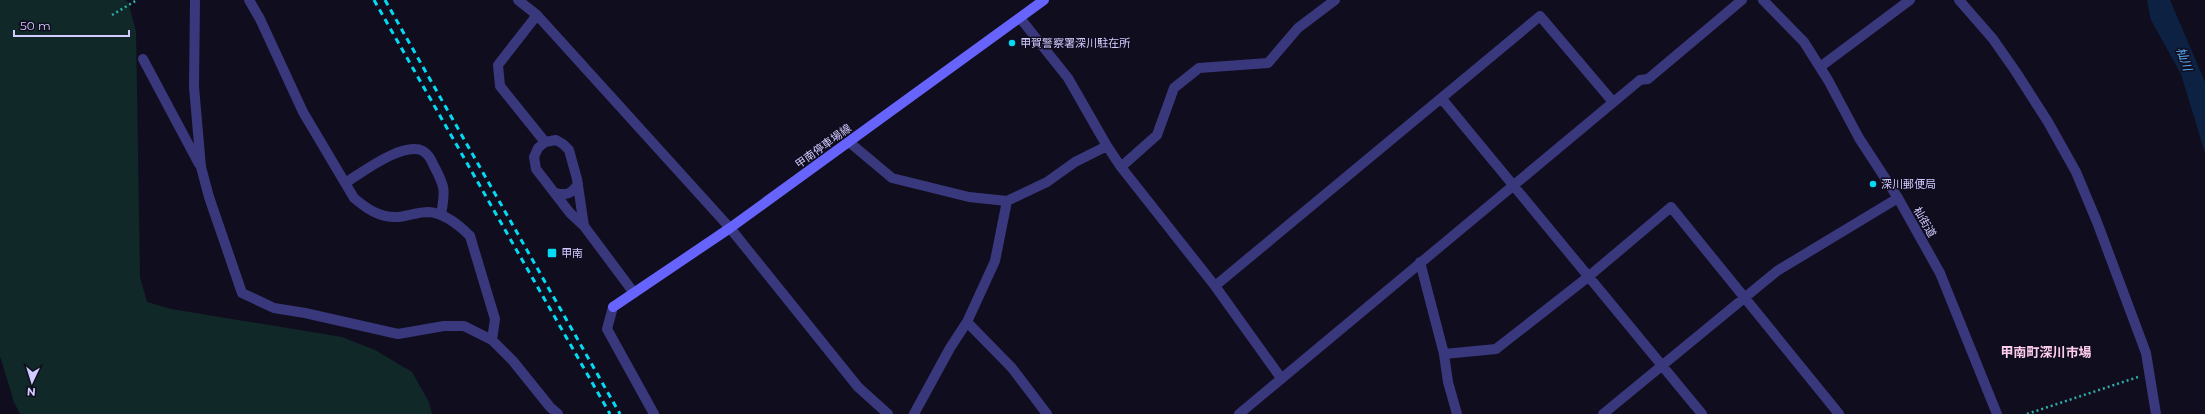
<svg xmlns="http://www.w3.org/2000/svg" width="2205" height="414" font-family="Montserrat,'Noto Sans JP',sans-serif">
	<style>
		.green { fill: #102928 }
		.water { fill: #0d2243 }
		.lines { fill: none; stroke-linecap: round; stroke-linejoin: round }
		.path { stroke: #2faea6; stroke-width: 2.5; stroke-dasharray: 2 3; stroke-linecap: butt }
		.minor { stroke: #3a387d; stroke-width: 10 }
		.tertiary { stroke: #3a387d; stroke-width: 10 }
		.secondary { stroke: #6764fd; stroke-width: 10 }
		.rail { stroke: #04dbf2; stroke-width: 3; stroke-dasharray: 6 5; stroke-linecap: butt }
		.poi-dot { fill: #04dbf2; stroke: #100d1f; stroke-width: 1.5 }
		.labels { text-anchor: middle; stroke-width: 3; stroke-linejoin: round; paint-order: stroke }
		.poi-label { font-size: 11px; fill: #d1cbfe; stroke: #100d1f; text-anchor: start }
		.street-label { font-size: 11px; fill: #d1cbfe; stroke: #100d1f }
		.water-label { font-size: 12px; font-style: italic; fill: #5bb3fc; stroke: #100d1f }
		.quarter-label { font-size: 13px; font-weight: bold; fill: #fecded; stroke: #100d1f }
	</style>
	<rect width="100%" height="100%" fill="#100d1f"/>
	<!-- green -->
	<path class="green" d="M0,0h125l3,2 8,29 4,246 7,25 24,7 171,28 33,13 37,22 17,30 3,12h-412l-6,-12 -14,-46z"/>
	<!-- water -->
	<path class="water" d="M2147,0h23l35,82v71l-24,-79 -30,-54z"/>
	<g class="lines">
		<!-- path -->
		<path class="path" d="M112,15l25,-15
			M2027,414l111,-37"/>
		<!-- minor -->
		<path class="minor" d="M195,0l-1,87 7,80 8,30 33,96 32,15 31,5 93,21 46,-8h20l28,14 21,21 37,46 8,7
			M518,0l19,15 193,213 128,159 30,27
			M1763,0l41,42 24,38 31,58 39,60 42,75 57,141
			M1959,0l34,39 23,33 32,50 28,50 21,50 49,131 10,61
			M537,15l-39,50 2,21 45,56
			M1020,18l48,60 39,68 14,21 94,119 66,92
			M143,59l56,105
			M1820,67l90,-67
			M1442,99l260,315
			M849,142l43,36 77,19 38,4 40,-19 28,-20 32,-16
			M1121,167l36,-32 17,-47 25,-20 69,-5 30,-35 37,-28
			M470,236l25,83 -3,21
			M1420,262l24,92 4,28 9,32
			M1215,286l325,-270 73,86
			M967,322l45,46 35,46
			M1444,354l52,-5 92,-72 83,-70 168,207
			M914,414l36,-66 17,-26 28,-61 12,-60
			M1239,414l401,-334 8,-1 94,-79
			M1603,414l174,-143 121,-73"/>
		<!-- tertiary -->
		<path class="tertiary" d="M249,0l11,19 43,93 51,86c13,11 26,20 44,19 10,-1 20,-5 30,-5 17,1 31,13 42,24
			M345,183c18,-11 58,-42 78,-32 5,3 9,10 11,15 12,22 11,25 7,49
			M556,193c11,3 16,0 22,-9
			M584,226l-7,-47 -8,-29 -6,-6 -7,-4 -11,2 -7,6 -4,9 2,12 34,44 14,13 50,67
			M613,307l-6,22 47,85"/>
		<!-- secondary -->
		<path class="secondary" d="M613,307l117,-79 314,-228"/>
		<!-- rail -->
		<path class="rail" d="M374,0l236,414
			M385,0l235,414"/>
	</g>
	<!-- markers -->
	<g class="poi-dot">
		<circle cx="1012" cy="43" r="4"/>
		<circle cx="1873" cy="184" r="4"/>
		<rect x="547" y="248" width="10" height="10" rx="2"/>
	</g>
	<g class="labels">
		<!-- poi labels -->
		<g class="poi-label">
			<text x="1020" y="47">甲賀警察署深川駐在所</text>
			<text x="1881" y="188">深川郵便局</text>
			<text x="561" y="257">甲南</text>
		</g>
		<!-- street labels -->
		<g class="street-label">
			<text transform="translate(823 146) rotate(-36)" y="4">甲南停車場線</text>
			<text transform="translate(1925 222) rotate(60)" y="4">杣街道</text>
		</g>
		<!-- water labels -->
		<g class="water-label">
			<text transform="translate(2184 59) rotate(71)" y="4">杣川</text>
		</g>
		<!-- quarter labels -->
		<g class="quarter-label">
			<text x="2046" y="357">甲南町深川市場</text>
		</g>
	</g>
	<!-- north arrow -->
	<g transform="translate(32 382) rotate(184)" stroke="#100d1f" stroke-width="3" paint-order="stroke">
	<path d="M0-3L7 15L0 10L-7 15Z" fill="#d1cbfe"/>
	<text y="-6" font-size="11" font-weight="bold" text-anchor="middle" fill="#d1cbfe">N</text>
	</g>
	<!-- scale -->
	<path d="M14 30v6h115v-6" fill="none" stroke="#d1cbfe" stroke-width="2"/>
	<text x="20" y="30" font-size="12" fill="#d1cbfe" stroke="#100d1f" stroke-width="3" paint-order="stroke">50 m</text>
</svg>
